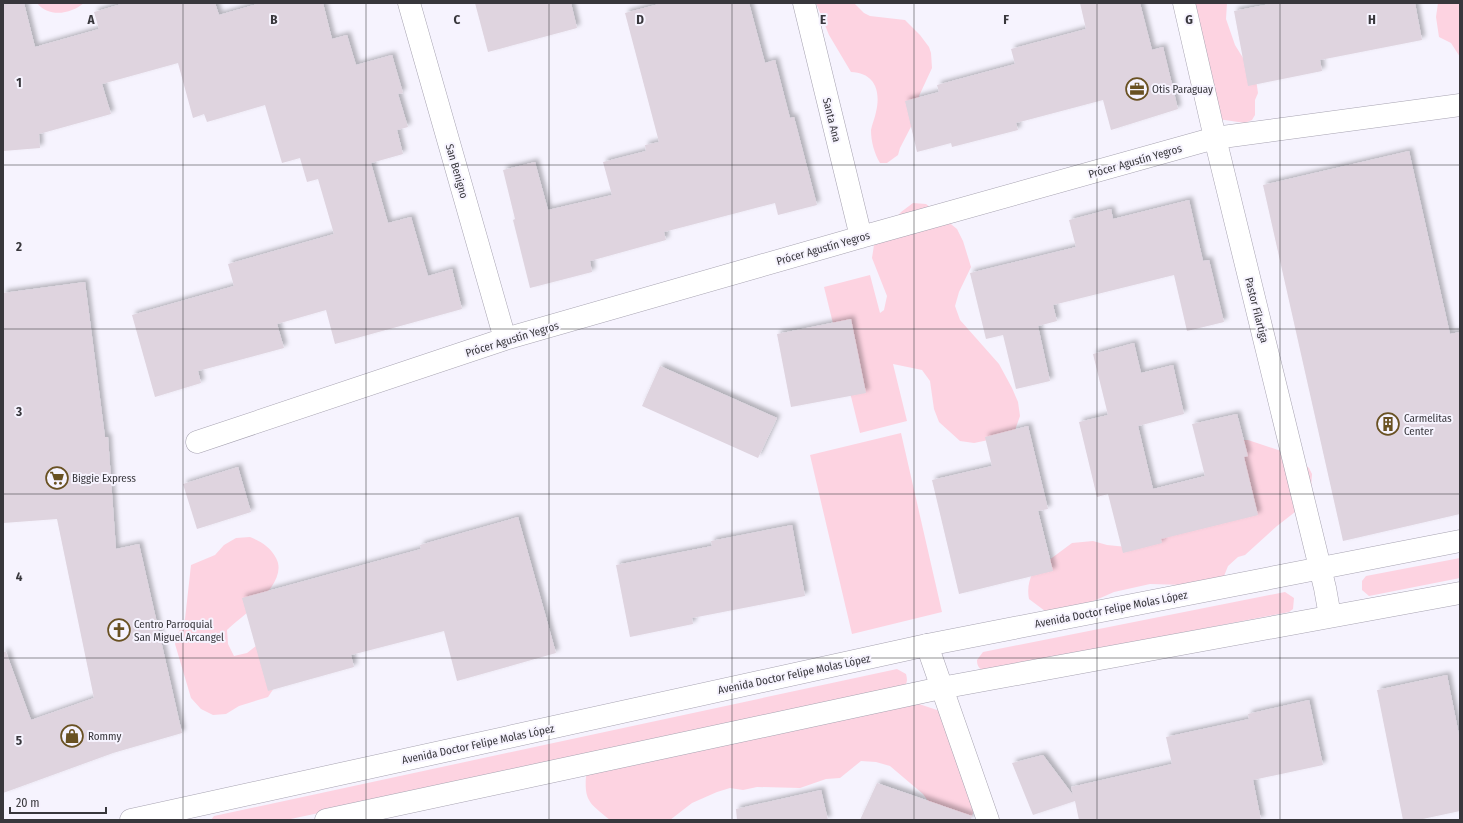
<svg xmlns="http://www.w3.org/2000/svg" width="1463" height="823" font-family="'Fira Sans Condensed',sans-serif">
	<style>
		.green { fill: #fdd3e1 }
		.building { fill: #dfd4df; filter: url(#shadow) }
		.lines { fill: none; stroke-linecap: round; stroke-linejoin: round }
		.minor-casing { stroke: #a7a3b1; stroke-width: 23 }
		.secondary-casing { stroke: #a7a3b1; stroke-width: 23 }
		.minor { stroke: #fff; stroke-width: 22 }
		.secondary { stroke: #fff; stroke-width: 22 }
		.grid { fill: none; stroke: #38373c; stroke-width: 1; stroke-opacity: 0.55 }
		.labels { text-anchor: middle; stroke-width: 4; stroke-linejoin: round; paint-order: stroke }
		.poi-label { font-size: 11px; fill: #38373c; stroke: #f6f3fe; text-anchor: start }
		.street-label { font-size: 11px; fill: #38373c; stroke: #f6f3fe }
		.grid-label { font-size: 13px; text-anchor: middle; font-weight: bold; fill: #38373c; stroke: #f6f3fe; stroke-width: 4; stroke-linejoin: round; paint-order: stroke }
	</style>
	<defs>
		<filter id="shadow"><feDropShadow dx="3.5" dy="-3.5" stdDeviation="2" flood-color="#0004"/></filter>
	</defs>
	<rect width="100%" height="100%" fill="#f6f3fe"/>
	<!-- green -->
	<path class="green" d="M37,3h47c-13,11 -35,15 -47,0z
		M816,3h38l10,10 6,3 35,4 15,15 9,12 2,6 1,15 -13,28 -3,21 -16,31 -2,7 -11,8h-7c-6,-10 -9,-22 -9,-33 1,-6 4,-12 5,-18 5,-21 -1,-39 -25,-40l-22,-37z
		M1189,3h38l-1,16 9,26 21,34 2,14 -3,7v15l-3,5 -7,3 -27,-4 -24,-25 -4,-13 -1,-22z
		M1438,3h22v54l-9,-14 -12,-6 -3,-20z
		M913,203l13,1 31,25 6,12 8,26 -12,25 -4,14 5,14 39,44 13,24 6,14 2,14 -5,14 -12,7 -29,6 -14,-2 -21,-19 -5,-13 -4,-28 -8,-11 -29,-6 14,57 -47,12 -36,-146 46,-12 10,38 4,-3 3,-14 -15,-38 2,-13 27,-33z
		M901,433l41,179 -90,22 -42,-179z
		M1241,440h7l45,15 16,13 3,6 -1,14 -6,13 -10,11 -18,14 -32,29 -7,2 -10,9 -8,20 -70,-2 -36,8 -41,18 -28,1 -16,-12c-2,-10 0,-19 4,-27l39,-29 21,-2 14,4 20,2 44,-29z
		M250,537c12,5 20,10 26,21 14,25 -33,57 -49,72l1,14 6,12 13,-3 13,-10 16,42 -8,12 -29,9 -13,8 -13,1 -12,-6 -10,-11 -16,-54 4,-13 6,-12 6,-54 24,-10 9,-10 12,-7z
		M1460,558v20l-91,18 -7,-6v-9l4,-5z
		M1285,592l9,6 -1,11 -4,3 -304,59c-6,-2 -8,-5 -8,-11l6,-8z
		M897,669l9,5c2,7 1,11 -5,15l-615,131h-75l3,-4z
		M919,704l24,8 31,99 -4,9 -39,-15 -8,-11 -33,-28 -14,-4 -15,-1 -21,17 -14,1 -26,9 -43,-1 -14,3 -13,-2 -13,4 -25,11 -22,17h-60c-19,-16 -26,-18 -24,-44l12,-6z"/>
	<!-- building -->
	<path class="building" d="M3,3h21l11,44 64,-18 -5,-17 31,-9h90l4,12 42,-12h62l9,36 15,-4 9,30 36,-10 11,38 -5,1 10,33 -11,3 6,24 -32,9 17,60 23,-6 17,59 24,-7 10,40 -127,35 -9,-34 -49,14 7,24 -86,23 3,12 -46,14 -23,-82 102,-29 -6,-22 106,-30 -16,-55 -11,3 -7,-24 -18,5 -17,-58 -58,17 -3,-8 -11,4 -15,-55 -76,21 9,30 -72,20 1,14 -37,3z
		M475,3h96l6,25 -89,24z
		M663,3h86l16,60 10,-3 15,58 4,-1 23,88 -39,10 -3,-12 -111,29 2,8 -76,21 2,11 -62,16 -17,-68 2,-1 -12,-49 32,-8 13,48 64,-15 -9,-33 43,-11 -1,-6 14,-3 -34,-129z
		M1080,3h60l12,47 11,-3 15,62 -67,21 -8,-30 -87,23 2,7 -66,17 -1,-4 -34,9 -12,-51 34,-9 -2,-7 78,-21 -4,-15 75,-20z
		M1275,3h140l7,37 -102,20 2,11 -74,15 -14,-75z
		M1409,151l41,183 10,-2v182l-117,27 -80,-356z
		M1189,200l14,61 6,-1 15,62 -37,9 -13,-56 -121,30 4,16 -19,5 12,55 -34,8 -13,-54 -17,4 -16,-66 106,-26 -7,-27 42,-11 2,10z
		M85,282l20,155h3l8,112 23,-5 43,189 -69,20 -110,40v-141h3l25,68 63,-22 -37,-179 -54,4v-230z
		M851,319l15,74 -75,14 -14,-73z
		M1134,343l7,30 32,-8 11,49 -46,12 15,63 52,-13 -13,-52 45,-10 11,42 -4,1 14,58 -97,24 1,4 -39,10 -15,-59 -11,3 -18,-75 29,-7 -15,-61z
		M660,366l117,52 -19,40 -116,-52z
		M1028,426l20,83 -10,2 15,60 -94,23 -27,-114 60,-14 -7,-29z
		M238,467l13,45 -54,17 -14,-45z
		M518,517l38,136 -99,28 -13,-50 -93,24 3,12 -86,24 -26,-93 179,-49 -1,-4z
		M792,525l13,71 -113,22 1,6 -63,13 -14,-72 96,-19 -1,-5z
		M1447,675l13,65v71l-42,9h-15l-26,-130z
		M1309,700l14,65 -70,15 8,40h-182l-4,-19 -42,14 -21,-52 31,-8 30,40 -2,-8 101,-23 -6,-27 83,-18 -1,-5z
		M877,783l95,33 -1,4h-111z
		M821,790l7,30h-91l-1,-11z"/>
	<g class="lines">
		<!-- minor casing -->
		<g class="minor-casing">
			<path id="minor" d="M409,3l96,336
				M804,3l57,234
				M1184,3l31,135 110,450 5,28
				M197,442l308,-103 356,-102 354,-99 245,-33
				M927,645l61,175"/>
		</g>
		<!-- secondary casing -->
		<g class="secondary-casing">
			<path id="secondary" d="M131,820l796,-175 533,-104
				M326,820l615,-132 519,-95"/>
		</g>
		<!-- minor -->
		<use href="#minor" class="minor"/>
		<!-- secondary -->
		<use href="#secondary" class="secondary"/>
	</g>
	<!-- grid -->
	<path class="grid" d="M183,3v817M366,3v817M549,3v817M732,3v817M914,3v817M1097,3v817M1280,3v817M3,165h1457M3,329h1457M3,494h1457M3,658h1457"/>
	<!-- icons -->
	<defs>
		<g id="office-ring" transform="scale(1.15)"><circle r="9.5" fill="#f6f3fe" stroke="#695122" stroke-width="1.5"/><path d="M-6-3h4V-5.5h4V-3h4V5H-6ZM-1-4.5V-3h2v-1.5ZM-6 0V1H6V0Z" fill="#695122"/></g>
		<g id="building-ring" transform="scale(1.15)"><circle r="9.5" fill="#f6f3fe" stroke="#695122" stroke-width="1.5"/><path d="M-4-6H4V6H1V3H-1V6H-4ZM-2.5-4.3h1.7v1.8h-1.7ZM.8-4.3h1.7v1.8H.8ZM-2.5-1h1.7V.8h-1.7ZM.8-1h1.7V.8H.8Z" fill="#695122"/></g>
		<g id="supermarket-ring" transform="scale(1.15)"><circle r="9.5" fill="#f6f3fe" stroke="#695122" stroke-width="1.5"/><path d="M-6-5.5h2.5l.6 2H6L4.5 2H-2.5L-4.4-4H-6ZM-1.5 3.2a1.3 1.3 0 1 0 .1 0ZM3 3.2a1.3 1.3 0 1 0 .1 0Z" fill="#695122"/></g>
		<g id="church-ring" transform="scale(1.15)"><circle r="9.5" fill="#f6f3fe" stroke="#695122" stroke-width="1.5"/><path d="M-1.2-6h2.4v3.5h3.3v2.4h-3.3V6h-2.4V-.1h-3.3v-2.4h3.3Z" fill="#695122"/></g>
		<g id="shop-ring" transform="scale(1.15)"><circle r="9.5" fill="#f6f3fe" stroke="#695122" stroke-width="1.5"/><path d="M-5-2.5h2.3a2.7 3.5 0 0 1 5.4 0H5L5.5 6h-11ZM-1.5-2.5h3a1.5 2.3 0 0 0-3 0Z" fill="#695122"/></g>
	</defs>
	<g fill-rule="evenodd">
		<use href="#office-ring" x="1137" y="89"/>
		<use href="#building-ring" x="1388" y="424"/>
		<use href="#supermarket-ring" x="57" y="478"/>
		<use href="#church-ring" x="119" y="630"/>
		<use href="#shop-ring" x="72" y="736"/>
	</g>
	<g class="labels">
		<!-- poi labels -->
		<g class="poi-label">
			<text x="1152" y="93">Otis Paraguay</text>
			<text x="1404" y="422">Carmelitas<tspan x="1404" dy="13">Center</tspan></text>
			<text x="72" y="482">Biggie Express</text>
			<text x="134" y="628">Centro Parroquial<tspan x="134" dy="13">San Miguel Arcangel</tspan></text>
			<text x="88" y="740">Rommy</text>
		</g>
		<!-- street labels -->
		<g class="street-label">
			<text transform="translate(832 120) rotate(76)" y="4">Santa Ana</text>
			<text transform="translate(1135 161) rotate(-16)" y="4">Prócer Agustín Yegros</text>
			<text transform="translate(457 171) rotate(74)" y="4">San Benigno</text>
			<text transform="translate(823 248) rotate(-16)" y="4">Prócer Agustín Yegros</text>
			<text transform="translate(1257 310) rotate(76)" y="4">Pastor Filartiga</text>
			<text transform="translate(512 339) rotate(-17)" y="4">Prócer Agustín Yegros</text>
			<text transform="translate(1111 609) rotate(-11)" y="4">Avenida Doctor Felipe Molas López</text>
			<text transform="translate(794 674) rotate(-12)" y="4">Avenida Doctor Felipe Molas López</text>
			<text transform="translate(478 744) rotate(-12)" y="4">Avenida Doctor Felipe Molas López</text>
		</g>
	</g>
	<g class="grid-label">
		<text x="91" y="24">A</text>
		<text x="274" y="24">B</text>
		<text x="457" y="24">C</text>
		<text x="640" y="24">D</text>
		<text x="823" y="24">E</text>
		<text x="1006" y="24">F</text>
		<text x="1189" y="24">G</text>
		<text x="1372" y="24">H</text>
		<text x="19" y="87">1</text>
		<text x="19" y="251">2</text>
		<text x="19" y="416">3</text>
		<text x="19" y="581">4</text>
		<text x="19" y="745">5</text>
	</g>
	<!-- border -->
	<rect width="1463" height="823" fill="none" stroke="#38373c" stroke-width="8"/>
	<!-- scale -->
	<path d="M10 807v6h96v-6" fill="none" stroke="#38373c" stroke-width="2"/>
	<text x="16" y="807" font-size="12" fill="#38373c" stroke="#f6f3fe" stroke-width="3" paint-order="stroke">20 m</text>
</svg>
